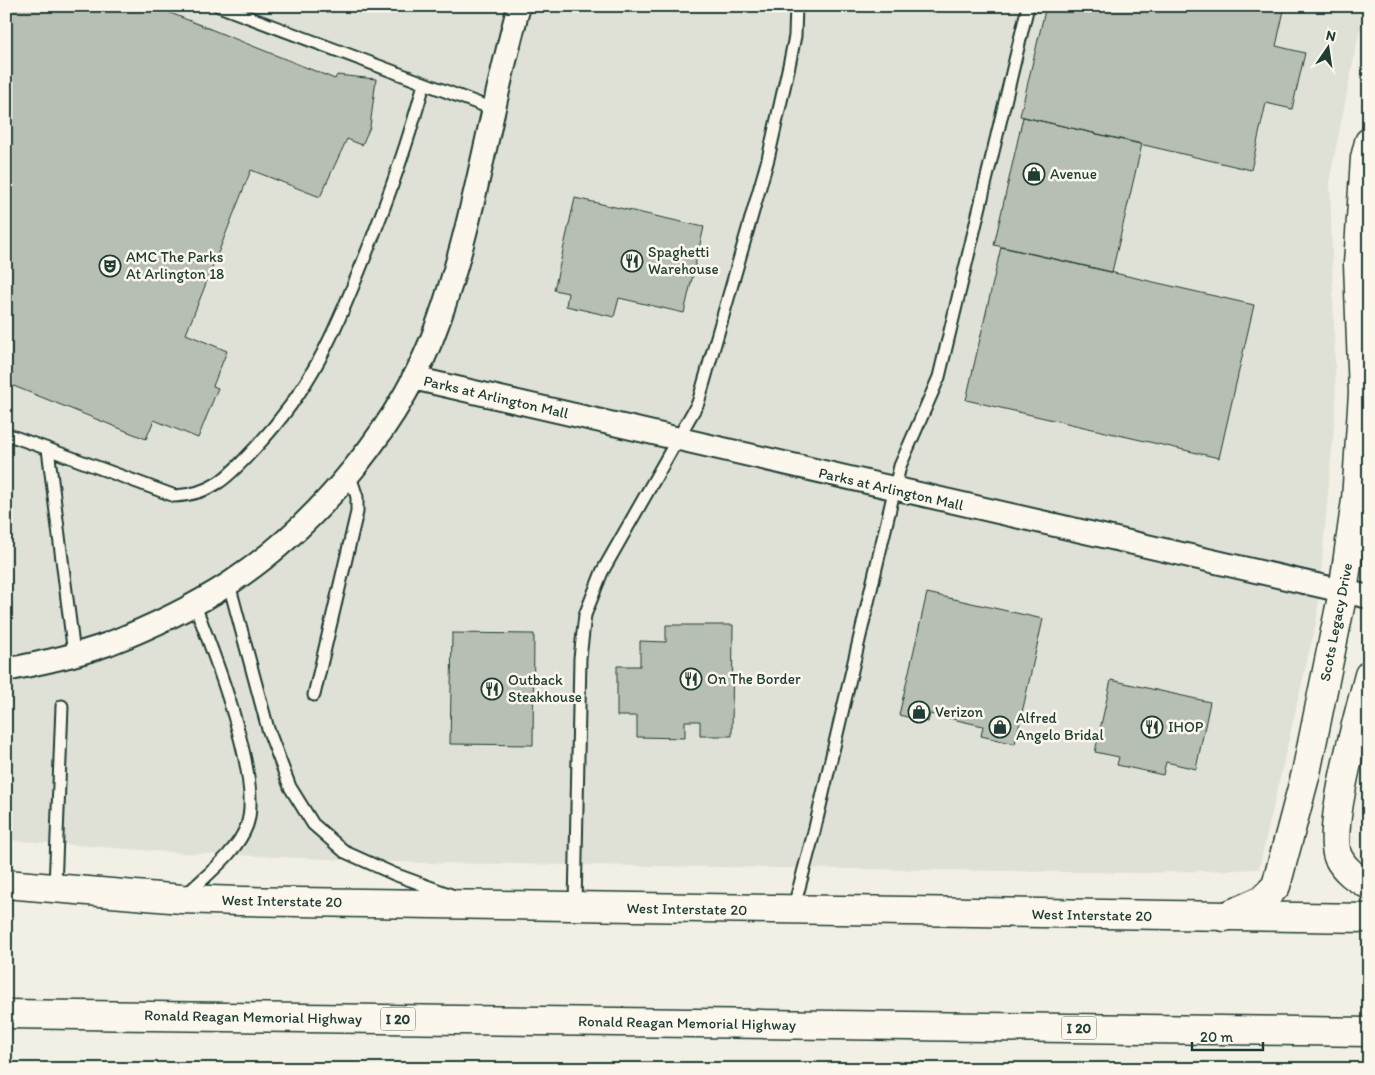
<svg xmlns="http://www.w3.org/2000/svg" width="1375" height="1075" font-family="Itim,sans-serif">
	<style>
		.built { fill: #e0e1d6 }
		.building { fill: #b7beb3; stroke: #1f3d34 }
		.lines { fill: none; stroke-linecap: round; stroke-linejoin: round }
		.service-casing { stroke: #1f3d34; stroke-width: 15 }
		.minor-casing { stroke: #1f3d34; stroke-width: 26 }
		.tertiary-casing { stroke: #1f3d34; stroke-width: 31 }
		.primary-casing { stroke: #1f3d34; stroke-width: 31 }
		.motorway-casing { stroke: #1f3d34; stroke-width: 31 }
		.service { stroke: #fbf7ec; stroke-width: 11 }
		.minor { stroke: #fbf7ec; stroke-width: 22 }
		.tertiary { stroke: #fbf7ec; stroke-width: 28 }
		.primary { stroke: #fbf7ec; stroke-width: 28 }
		.motorway { stroke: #fbf7ec; stroke-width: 28 }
		.labels { text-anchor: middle; stroke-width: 5; stroke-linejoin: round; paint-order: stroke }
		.shield { fill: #fbf7ec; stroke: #61756b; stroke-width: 1 }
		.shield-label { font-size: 14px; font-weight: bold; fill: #1f3d34 }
		.poi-label { font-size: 15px; fill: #1f3d34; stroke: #fbf7ec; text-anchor: start }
		.street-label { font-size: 15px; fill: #1f3d34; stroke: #fbf7ec }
	</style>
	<rect width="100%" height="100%" fill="#f2f0e5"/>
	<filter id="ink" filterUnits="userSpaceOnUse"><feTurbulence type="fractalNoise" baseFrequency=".02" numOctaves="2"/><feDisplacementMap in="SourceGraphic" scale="10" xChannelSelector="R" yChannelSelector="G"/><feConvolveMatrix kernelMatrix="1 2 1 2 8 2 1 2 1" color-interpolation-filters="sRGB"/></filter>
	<g filter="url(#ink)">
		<!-- built -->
		<path class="built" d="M6,6h1363v7l-10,20 -29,145 6,226 -19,214 -58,251 -116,4 -722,-10 -239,-10 -176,-13z"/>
		<!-- building -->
		<path class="building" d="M6,6h147l182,73 2,-4 39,4 -6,48 -8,18 -15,-6 -27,58 -69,-27 -65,164 41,17 -14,35 5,2 -20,50 -44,-18 -8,19 -140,-56z
			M1046,6h239l-9,40 29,7 -13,56 -26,-6 -15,67 -231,-54z
			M1023,117l119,27 -30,128 -118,-27z
			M575,198l129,29 -20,86 -65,-15 -5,19 -48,-11 2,-13 -14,-3z
			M1001,247l253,58 -35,153 -253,-58z
			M927,593l116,26 -28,125 -34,-8 2,-10 -53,-12 -2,8 -29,-7z
			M666,625h67l-1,111h-32v-15h-15v17l-48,-1v-21h-20v-50h23v-25l26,1z
			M452,633l82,1 -1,111 -83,-1z
			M1111,680l99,22 -14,67 -30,-7 -3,13 -46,-10 2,-8 -24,-5z"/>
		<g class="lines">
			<!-- service casing -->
			<g class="service-casing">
				<path id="service" d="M219,6l274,103
					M6,434l42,15 26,205
					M48,449l127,47c39,-2 55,-21 81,-49 55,-58 79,-115 108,-188 23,-57 44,-116 60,-175
					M229,584l39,145 22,58 23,37 32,28 49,22 60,22
					M314,695l43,-183v-15l-8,-24
					M55,888l7,-182
					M185,896c20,-20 52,-43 62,-71 16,-47 -34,-174 -53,-222
					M575,906l5,-248 5,-43 17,-43 96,-169 70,-244 22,-98 5,-25 1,-30
					M793,910l20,-74 87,-370 39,-89 89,-371"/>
			</g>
			<!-- minor casing -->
			<g class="minor-casing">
				<path id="minor" d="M413,378l956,219
					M6,670c34,-7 69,-14 102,-26 41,-16 85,-37 122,-61 89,-59 174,-162 209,-263 36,-102 51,-210 80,-314"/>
			</g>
			<!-- tertiary casing -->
			<g class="tertiary-casing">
				<path id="tertiary" d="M1369,675c-9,35 -43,153 -31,182 7,14 18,21 31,28
					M1224,917l38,-17 14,-14 30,-113 37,-181 13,-92 7,-107 -5,-129 7,-106 4,-16"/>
			</g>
			<!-- primary casing -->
			<g class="primary-casing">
				<path id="primary" d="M6,884l176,15 57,2 1130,17"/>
			</g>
			<!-- motorway casing -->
			<g class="motorway-casing">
				<path id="motorway" d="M6,1014l1363,18"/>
			</g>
			<!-- service -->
			<use href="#service" class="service"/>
			<!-- minor -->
			<use href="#minor" class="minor"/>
			<!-- tertiary -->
			<use href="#tertiary" class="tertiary"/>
			<!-- primary -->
			<use href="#primary" class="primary"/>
			<!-- motorway -->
			<use href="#motorway" class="motorway"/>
		</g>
	</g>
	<!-- icons -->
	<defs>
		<g id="shop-ring" transform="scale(1.125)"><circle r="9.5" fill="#fbf7ec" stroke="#1f3d34" stroke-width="1.5"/><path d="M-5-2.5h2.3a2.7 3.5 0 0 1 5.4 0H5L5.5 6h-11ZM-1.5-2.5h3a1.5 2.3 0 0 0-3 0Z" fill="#1f3d34"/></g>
		<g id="restaurant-ring" transform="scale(1.125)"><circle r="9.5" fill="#fbf7ec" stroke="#1f3d34" stroke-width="1.5"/><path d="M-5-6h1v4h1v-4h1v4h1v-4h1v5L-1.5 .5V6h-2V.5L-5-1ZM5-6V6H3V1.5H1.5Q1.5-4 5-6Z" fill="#1f3d34"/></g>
		<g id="theatre-ring" transform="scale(1.125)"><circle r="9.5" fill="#fbf7ec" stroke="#1f3d34" stroke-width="1.5"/><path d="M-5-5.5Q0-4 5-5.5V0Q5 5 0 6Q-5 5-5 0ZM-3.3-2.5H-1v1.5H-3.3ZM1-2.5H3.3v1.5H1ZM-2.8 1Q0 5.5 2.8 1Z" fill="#1f3d34"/></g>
	</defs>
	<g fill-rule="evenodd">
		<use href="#shop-ring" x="1034" y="174"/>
		<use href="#restaurant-ring" x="632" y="261"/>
		<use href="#theatre-ring" x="110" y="266"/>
		<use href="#restaurant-ring" x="691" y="679"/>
		<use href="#restaurant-ring" x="492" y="689"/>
		<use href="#shop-ring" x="919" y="712"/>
		<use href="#shop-ring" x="1000" y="727"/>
		<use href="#restaurant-ring" x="1152" y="727"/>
	</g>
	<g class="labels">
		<!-- shield labels -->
		<g class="shield">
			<rect x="380.5" y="1007.5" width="35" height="23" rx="4"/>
			<rect x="1061.5" y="1016.5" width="35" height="23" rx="4"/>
		</g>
		<g class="shield-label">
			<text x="398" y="1024">I 20</text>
			<text x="1079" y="1033">I 20</text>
		</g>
		<!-- poi labels -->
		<g class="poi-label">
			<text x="1050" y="179">Avenue</text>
			<text x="648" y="257">Spaghetti<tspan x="648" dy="17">Warehouse</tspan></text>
			<text x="126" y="262">AMC The Parks<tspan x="126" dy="17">At Arlington 18</tspan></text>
			<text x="707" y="684">On The Border</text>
			<text x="508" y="685">Outback<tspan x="508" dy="17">Steakhouse</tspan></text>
			<text x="935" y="717">Verizon</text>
			<text x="1016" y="723">Alfred<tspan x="1016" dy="17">Angelo Bridal</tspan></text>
			<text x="1168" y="732">IHOP</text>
		</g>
		<!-- street labels -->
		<g class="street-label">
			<text transform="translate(496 397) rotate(13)" y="5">Parks at Arlington Mall</text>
			<text transform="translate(891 489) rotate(13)" y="5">Parks at Arlington Mall</text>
			<text transform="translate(1336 622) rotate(-79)" y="5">Scots Legacy Drive</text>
			<text transform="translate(282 901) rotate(1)" y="5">West Interstate 20</text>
			<text transform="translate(687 909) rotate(1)" y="5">West Interstate 20</text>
			<text transform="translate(1092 915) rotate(1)" y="5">West Interstate 20</text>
			<text transform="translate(253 1017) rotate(1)" y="5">Ronald Reagan Memorial Highway</text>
			<text transform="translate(687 1023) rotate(1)" y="5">Ronald Reagan Memorial Highway</text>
		</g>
	</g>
	<!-- margin -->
	<rect width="1375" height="1075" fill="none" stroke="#fbf7ec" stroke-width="25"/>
	<rect x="12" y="12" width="1350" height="1050" fill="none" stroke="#1f3d34" stroke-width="2" filter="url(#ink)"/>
	<!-- north arrow -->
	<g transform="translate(1328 48) rotate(13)" stroke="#fbf7ec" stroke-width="4" paint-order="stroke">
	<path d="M0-4L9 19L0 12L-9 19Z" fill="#1f3d34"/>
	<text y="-8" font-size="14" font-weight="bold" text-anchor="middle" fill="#1f3d34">N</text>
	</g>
	<!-- scale -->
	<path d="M1192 1042v8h71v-8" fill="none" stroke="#1f3d34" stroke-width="2.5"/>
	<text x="1200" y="1042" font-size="15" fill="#1f3d34" stroke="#fbf7ec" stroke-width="4" paint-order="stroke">20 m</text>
</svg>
